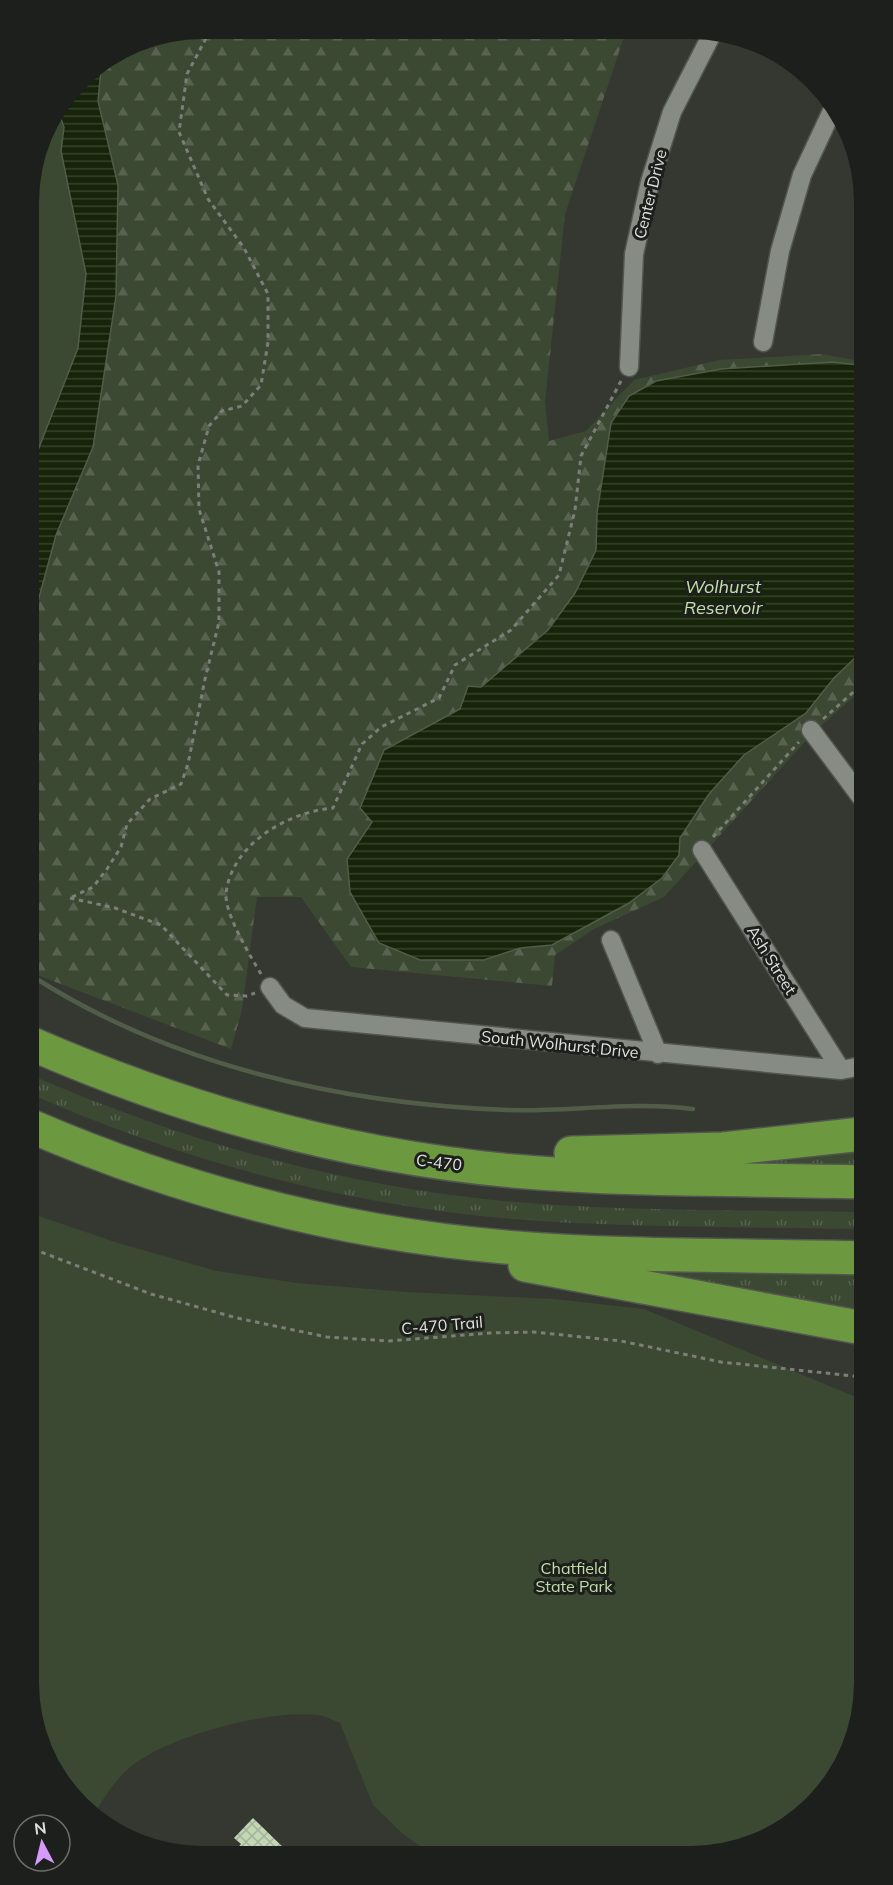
<svg xmlns="http://www.w3.org/2000/svg" width="893" height="1885" font-family="Mulish,sans-serif">
	<style>
		.grass { fill: url(#grass-tufts) }
		.forest { fill: url(#forest-firs) }
		.green { fill: #3b4832 }
		.water { fill: url(#water-rules); stroke: #525d49; stroke-width: 1.5 }
		.lines { fill: none; stroke-linecap: round; stroke-linejoin: round }
		.stream { stroke: #525d49; stroke-width: 4.5 }
		.building { fill: url(#building-cross-hatch) }
		.street-casing { stroke: #535650; stroke-width: 21 }
		.highway-casing { stroke: #535650; stroke-width: 36 }
		.path { stroke: #7c7f79; stroke-width: 3; stroke-dasharray: 4.5 4.5; stroke-linecap: butt }
		.street { stroke: #868b83; stroke-width: 18 }
		.highway { stroke: #6c993f; stroke-width: 33 }
		.labels { text-anchor: middle; stroke-width: 6; stroke-linejoin: round; paint-order: stroke }
		.street-label { font-size: 16px; fill: #dfe2dd; stroke: #1d1f1c }
		.park-label { font-size: 16px; fill: #c0dfa8; stroke: #1d1f1c }
		.water-label { font-size: 18px; font-style: italic; fill: #c2e1aa; stroke: #1d1f1c }
	</style>
	<defs>
		<pattern id="grass-tufts" width="24" height="20" patternUnits="userSpaceOnUse" patternTransform="scale(1.5)"><rect width="24" height="20" fill="#3b4832"/><path d="M3 7l-1-3M5 7V3M7 7l1-3M15 17l-1-3M17 17v-4M19 17l1-3" fill="none" stroke="#57624f"/></pattern>
		<pattern id="forest-firs" width="22" height="20" patternUnits="userSpaceOnUse" patternTransform="scale(1.5)"><rect width="22" height="20" fill="#3b4832"/><path d="M5 1l3.5 6h-7zM16 11l3.5 6h-7z" fill="#57624f"/></pattern>
		<pattern id="water-rules" width="6" height="5" patternUnits="userSpaceOnUse" patternTransform="scale(1.5)"><rect width="6" height="5" fill="#162409"/><path d="M0 2.5h6" fill="none" stroke="#37442c"/></pattern>
		<pattern id="building-cross-hatch" width="8" height="8" patternUnits="userSpaceOnUse" patternTransform="scale(1.5)"><rect width="8" height="8" fill="#c3d7b5"/><path d="M0 0l8 8M0 8l8-8" fill="none" stroke="#a3b298"/></pattern>
	</defs>
	<rect width="100%" height="100%" fill="#343831"/>
	<!-- grass -->
	<path class="grass" d="M33,1076c130,56 263,97 404,117 140,20 284,16 425,19v17c-116,-2 -233,-1 -349,-10 -165,-14 -328,-57 -480,-124z
		M862,1144v22l-153,-3z
		M608,1268l255,6v43z"/>
	<!-- forest -->
	<path class="forest" d="M202,29l424,2 -61,183 -20,188 4,39 37,-10 48,-51 85,-20 103,-6 37,7v4l-27,-3 -221,61 -14,90 -1,37 -21,43 -27,37 -68,57h-12l-8,22 -28,17 -85,133 137,101 36,-12 33,-3 76,-42 33,-25 17,-23 1,-17 29,-44 35,-39 62,-42 28,-35 26,-25v38l-48,43 -148,163 -70,32 -39,26 -3,31 -201,-19 -50,-70h-44l-15,113 -11,39 -199,-76 -1,-346 25,-92 37,-88 25,-262 -20,-84 3,-31 -3,-5 38,-23z"/>
	<!-- green -->
	<path class="green" d="M58,111l6,16 -3,24 25,123 -8,74 -47,120 -1,-288 17,-55z
		M33,1214l85,29 99,28 80,12 110,9 147,7 90,10 219,91 1,295 -13,54 -29,48 -86,53 -308,2 -25,-18 -30,-29 -33,-82c-7,-3 -15,-7 -22,-8 -48,-6 -157,22 -192,56 -13,12 -24,30 -33,45l-6,-3 -52,-85z"/>
	<!-- water -->
	<path class="water" d="M98,65l3,5 -3,31 20,84 -2,111 -23,151 -37,88 -25,92v-159l47,-120 8,-74 -25,-123 3,-24 -6,-16 29,-39z
		M832,362l27,3 1,288 -26,25 -28,35 -62,42 -35,39 -29,44 -1,17 -17,23 -33,25 -77,42 -32,3 -36,12h-64l-41,-17 -29,-51 -3,-33 25,-37 -12,-14 24,-58 76,-41 8,-23 13,1 67,-57 27,-37 21,-43 1,-37 14,-90 18,-27 27,-15 65,-12z"/>
	<g class="lines">
		<!-- stream -->
		<path class="stream" d="M32,976c140,90 310,128 475,134 62,2 124,-9 186,-1"/>
	</g>
	<!-- building -->
	<path class="building" d="M253,1818l36,35h-56l8,-9 -7,-6z"/>
	<g class="lines">
		<!-- street casing -->
		<g class="street-casing">
			<path id="street" d="M763,342l17,-91 22,-76 29,-62
				M629,367l5,-113 16,-72 22,-70 41,-80
				M811,730l50,67
				M702,850l139,220
				M611,940l47,114
				M270,987l13,18 22,13 536,52 21,-4"/>
		</g>
		<!-- highway casing -->
		<g class="highway-casing">
			<path id="highway" d="M32,1044c154,67 314,112 481,127 116,10 233,8 349,11
				M33,1127c149,64 310,106 472,120 119,10 239,8 358,11
				M571,1153l152,-4 139,-15
				M525,1265l338,63"/>
		</g>
		<!-- path -->
		<path class="path" d="M212,31l71,-2
			M823,719l37,-33
			M713,837l86,-95
			M72,897l21,-10 14,-18 14,-22 6,-23 23,-25 31,-15 7,-20 17,-85 14,-57v-50l-20,-63 -1,-44 11,-39 13,-15 20,-5 19,-21 7,-43v-48l-24,-46 -36,-49 -29,-67 8,-58 24,-45
			M70,898l45,10 46,17 66,70 20,1 8,-3
			M261,974c-10,-17 -36,-59 -35,-80 5,-50 62,-82 107,-86l29,-64 19,-17 58,-29 16,-33 56,-35 48,-55 16,-65 6,-54 40,-75
			M33,1249l118,45 86,24 90,19 62,4 101,-8 44,-1 87,9 100,21 142,15"/>
		<!-- street -->
		<use href="#street" class="street"/>
		<!-- highway -->
		<use href="#highway" class="highway"/>
	</g>
	<g class="labels">
		<!-- street labels -->
		<g class="street-label">
			<text transform="translate(650 194) rotate(-76)" y="6">Center Drive</text>
			<text transform="translate(772 960) rotate(58)" y="6">Ash Street</text>
			<text transform="translate(560 1044) rotate(6)" y="6">South Wolhurst Drive</text>
			<text transform="translate(439 1162) rotate(7)" y="6">C-470</text>
			<text transform="translate(442 1325) rotate(-5)" y="6">C-470 Trail</text>
		</g>
		<!-- park labels -->
		<g class="park-label">
			<text x="574" y="1574">Chatfield<tspan x="574" dy="18">State Park</tspan></text>
		</g>
		<!-- water labels -->
		<g class="water-label">
			<text x="723" y="593">Wolhurst<tspan x="723" dy="21">Reservoir</tspan></text>
		</g>
	</g>
	<!-- crop -->
	<path d="M0 0H893V1885H0ZM202 39H691A163 163 0 0 1 854 202V1683A163 163 0 0 1 691 1846H202A163 163 0 0 1 39 1683V202A163 163 0 0 1 202 39Z" fill="#1d1f1c" fill-rule="evenodd"/>
	<!-- north arrow -->
	<g transform="translate(42 1843) rotate(353)"><circle r="28" fill="#1d1f1c" stroke="#6b6d69" stroke-width="1.5"/>
	<path d="M0-4.5L10 22L0 15L-10 22Z" fill="#d69bfa"/>
	<text y="-9" font-size="16" font-weight="bold" text-anchor="middle" fill="#dfe2dd">N</text>
	</g>
</svg>
